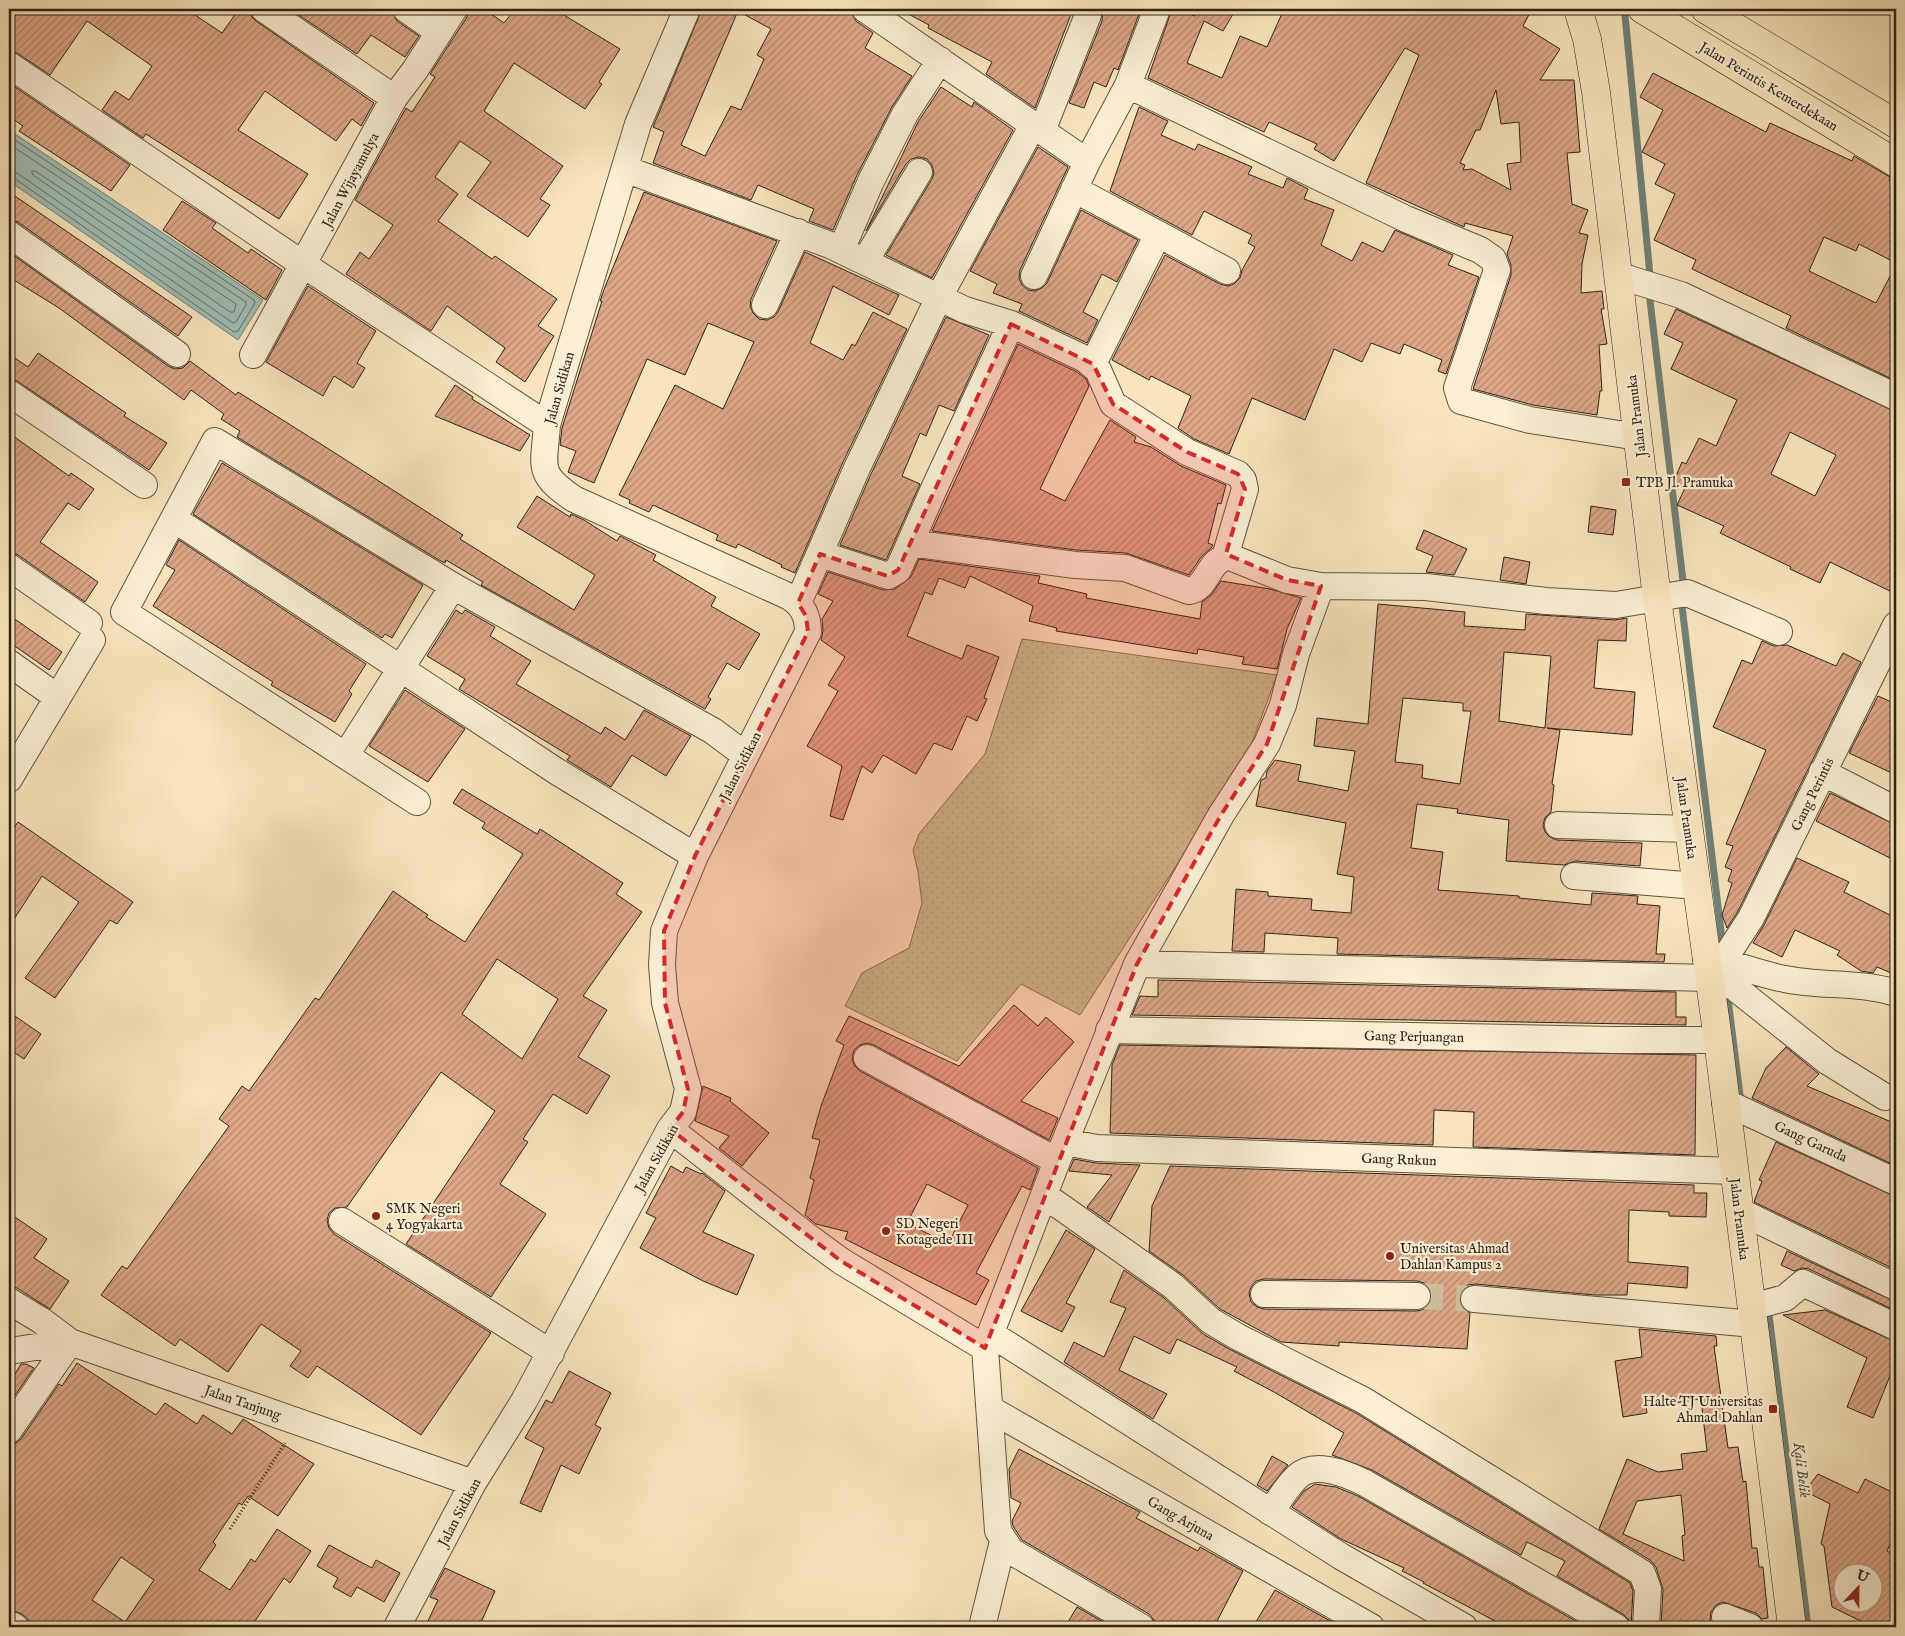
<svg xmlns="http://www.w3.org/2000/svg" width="1905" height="1636" font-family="'IM FELL English',serif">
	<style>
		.park { fill: url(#park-dots); stroke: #787352 }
		.water { fill: #9fbeb7; stroke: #718077 }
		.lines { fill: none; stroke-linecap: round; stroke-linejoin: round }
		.shore { stroke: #667067; stroke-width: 1 }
		.stream { stroke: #718077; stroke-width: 7 }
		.building { fill: url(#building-hatch); stroke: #2d2317; fill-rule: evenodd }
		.minor-tunnel { stroke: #cfbe9c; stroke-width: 26; stroke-dasharray: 26 13; stroke-linecap: butt }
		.minor-casing { stroke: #605440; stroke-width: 28 }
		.major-casing { stroke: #2d2317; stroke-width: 29 }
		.path { stroke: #2d2317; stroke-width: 3; stroke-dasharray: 1 2.5; stroke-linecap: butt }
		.minor { stroke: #faeed4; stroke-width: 26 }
		.major { stroke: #f8e5bd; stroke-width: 28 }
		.marked { fill: #d62828; fill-opacity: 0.2; stroke: #d62828; stroke-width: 4; stroke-dasharray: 10 6; stroke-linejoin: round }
		.poi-dot { fill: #8f2418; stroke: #faeed4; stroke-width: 2 }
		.labels { text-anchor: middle; stroke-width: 4.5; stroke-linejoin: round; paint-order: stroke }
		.street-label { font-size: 14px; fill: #2d2317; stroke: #faeed4 }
		.poi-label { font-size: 14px; fill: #2d2317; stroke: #faeed4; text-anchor: start }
		.water-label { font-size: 15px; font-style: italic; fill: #4f5247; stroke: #faeed4 }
	</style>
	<defs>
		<pattern id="park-dots" width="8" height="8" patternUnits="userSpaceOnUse" patternTransform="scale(1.25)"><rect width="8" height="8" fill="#c2c38d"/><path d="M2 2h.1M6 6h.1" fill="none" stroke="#a7a779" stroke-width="1.8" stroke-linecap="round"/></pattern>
		<pattern id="building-hatch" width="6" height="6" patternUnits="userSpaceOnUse" patternTransform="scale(1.25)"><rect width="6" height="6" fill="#dea788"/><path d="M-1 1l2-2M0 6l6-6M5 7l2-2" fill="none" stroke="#b4886e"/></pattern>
	</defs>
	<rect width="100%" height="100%" fill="#f8e5bd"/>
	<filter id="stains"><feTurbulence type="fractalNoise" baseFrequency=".004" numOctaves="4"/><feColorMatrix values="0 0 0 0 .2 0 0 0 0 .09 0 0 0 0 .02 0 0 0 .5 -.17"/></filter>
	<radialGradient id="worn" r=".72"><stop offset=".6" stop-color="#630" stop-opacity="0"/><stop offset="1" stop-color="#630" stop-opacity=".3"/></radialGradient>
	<!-- park -->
	<path class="park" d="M1022,639l255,36 -30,81 -167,259 -59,-31 -64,77 -112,-55 17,-33 47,-25 13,-45 -4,-31 -5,-22 6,-16 66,-80z"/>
	<!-- water -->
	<path class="water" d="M9,130l254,170 -25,40 -229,-159z"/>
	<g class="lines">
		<!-- shore -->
		<path class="shore" d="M9,136l245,164 1,3 -17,28 -4,1 -220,-154 -5,-1
			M9,144l237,158v3l-10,17 -3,1 -216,-150 -8,-2
			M32,171h3l201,133 -2,8h-4l-197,-137z"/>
		<!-- stream -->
		<path class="stream" d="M1625,15l25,260
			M1649,292l34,289
			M1682,606l41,342
			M1727,991l13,104
			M1769,1315l39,312"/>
	</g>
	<!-- building -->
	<path class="building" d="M9,9h177l36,24 17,-24h10l2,7 5,5 118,82 -13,23 -9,-7 -16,22 -71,-50 -27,39 70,44 -29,45 -133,-85 -3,4 -41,-28 13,-19 14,9 23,-34 -65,-45 -37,54 -33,-22 -8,-3z
		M290,9h101l6,12 22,15 -14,21 -34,-22 -14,19z
		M469,9h15l20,14 11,-14h39l66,40 -21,33 3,2 -17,25 -71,-46 -30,48 79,55 -23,33 10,6 -22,32 -61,-41 24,-34 -31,-21 -25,36 23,17 -20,27 54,38 3,-3 62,43 -19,27 16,10 -29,46 -29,-20 9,-14 -58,-42 -16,25 -85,-57 14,-22 9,7 24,-34 -38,-25 51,-92 6,4 23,-35 -5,-3 37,-57z
		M702,9h148l6,12 17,12 -8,15 47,28 -20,31 -35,68 -24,55 -24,-9 5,-12 -56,-24 -7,15 -98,-37 11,-31 -11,-5zM738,11l33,18 -14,26 7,4 -23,51 -10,-4 -26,50 -24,-11z
		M899,9h174l-38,99 -49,-34 6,-12 -64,-34 1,-3z
		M1103,9h38l-23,61 -4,-2 -8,19 -12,-5 -10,26 -15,-5 33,-82z
		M1172,9h7l16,7 -13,-7h54l-13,22 -19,-10 -17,42 35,15 18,-42 27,11 17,-38h248l-9,17 37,23 -20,31h34l6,72 -13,1 5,51 16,6 -9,23 9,2 -6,29 -1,29 21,-2 2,18h-3l6,35 -8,1 3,46h-2l-3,24 -64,-10 -60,-16 38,-114v-10l-4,-11 6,-18 -48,-13 -1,4 -98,-44 53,-128 -14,-7 -71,113 -20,-12 3,-5 -48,-22 -5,10 -116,-54zM1496,90l5,34 18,-2 2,40 -14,2 4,26 -39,-21 -9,1 2,-5 -5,-2 16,-33h4z
		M1653,73l113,59 4,-9 82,38 2,-5 36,21 -1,3 7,4v79l-37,-19 -3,7 -32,-14 -15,34 67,32 20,-38v116l-110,-53 5,-12 -99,-47 4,-9 -42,-20 21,-46 -20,-10 10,-20 -23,-12 21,-42 -23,-13z
		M9,83l121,82 -19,26 -92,-60 4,-5 -14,-10z
		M941,87l31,20 2,-5 39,28 -81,148 -46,-23 46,-76 2,-6 -2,-8 -5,-6 -8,-2 -8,2 -5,5 -40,67 52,-109z
		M1139,107l29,14 -7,14 34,15 3,-6 24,10 30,13 -4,7 35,14 4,-10 21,11 -4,10 30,11 -13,35 31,16 10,-19 21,10 12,-22 58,25 -5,10 31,12 -33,97 -8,-3 4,-11 -38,-16 -4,10 -29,-11 -9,19 -28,-13 -29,71 -53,-22 -23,56 -35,-15 -16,-11 13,-32 -40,-20 -2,4 -37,-20 53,-105 55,29 8,2 6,-2 6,-6 2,-8 13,-23 -7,-4 4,-8 -48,-24 -12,24 -82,-44z
		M1038,147l30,20 -48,103 -1,8 3,7 6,5 7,1 7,-3 5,-5 34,-73 57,30 -21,42 -15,-8 -19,38 15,8 -11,23 -68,-32 3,-7 -29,-11 4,-9 -27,-13z
		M9,192l183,125 -14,19 -160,-114 -9,-3z
		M644,192l133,49 -26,58 -1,7 3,7 6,6 8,1 7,-3 4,-5 27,-60 94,43 -10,20 -56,-29 -23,57 33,17 9,-16 3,2 18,-34 34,17 -64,133 -48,111 -14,-6 1,-2 -44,-21 -2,4 -20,-8 2,-5 -65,-30 -4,7 -20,-9 1,-3 -11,-5 56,-110 48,24 31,-67 -46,-19 -23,52 -38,-16 -53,124 -26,-11 8,-21 -16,-6 2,-17 40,-127h-2l5,-14z
		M182,201l34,22 -4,5 36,25 3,-4 31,21 -16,30 -103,-70z
		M9,252l159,114 7,3 8,-1 7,-7 46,34 2,-3 86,54 139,89 -3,4 114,71 21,-35 -78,-48 20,-31 33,21 1,-3 13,6 33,21 3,-5 36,19 -3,5 63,37 -5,9 49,28 -21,36 -12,-7 -19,34 3,2 -6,10 -224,-124 2,-3 -37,-22 -1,3 -6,-3 -202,-123 3,-6 -19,-12 3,-5 -33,-24 -7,10 -125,-92 -50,-31z
		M308,286l68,45 -19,32 8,5 -12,20 -19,-12 -11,20 -57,-34z
		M1676,309l220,103v182l-66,-32 -10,21 -30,-14 1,-2 -71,-34 4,-7 -47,-21 8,-17 -12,-5 9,-21 4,2 13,-26 17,8 21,-46 -66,-31 12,-26 -19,-9zM1790,432l46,23 -21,41 -44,-22z
		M946,317l43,18 -35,76 -15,-6 -13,31 -6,-3 -18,43 18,8 -34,76 -46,-15 31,-71z
		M1018,344l59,28 9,7 3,7 -49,103 25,12 45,-81 26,17 -2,5 17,5 30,19 45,19 -5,19 -3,-1 -10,40 5,2 -1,2 -11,10 -12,18 -63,-22 -50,-3 -144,-19z
		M38,353l88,60 -2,3 43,27 -18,27 -132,-89 -8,-3v-24l19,13z
		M455,385l18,12 -1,2 58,36 -10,16 -85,-35z
		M9,433l60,43 2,-3 23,16 -15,21 -11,-7 -28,39 58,40 -13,20 -67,-47 -9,-3z
		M222,463l201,122 -31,53 -7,-4 -3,4 -189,-124z
		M1591,506l25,4 -3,25 -25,-3z
		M1424,530l43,19 -13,26 -28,-3 7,-16 -17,-7z
		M179,540l187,124 -17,27 3,3 -17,28 -64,-37 2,-3 -120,-76 22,-36 -9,-5z
		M1504,557l26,5 -4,22 -26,-4z
		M919,559l121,17 -2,7 49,11 -1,4 114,21 2,-17 10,-8 9,-13 49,8 31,9 -14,31 -10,40 -35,-5 2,-7 -46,-8 -1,5 -141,-23 1,-3 -28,-7 4,-15 -63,-30 -5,12 -26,-10 -7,17 -7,-3 -18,44 55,23 5,-14 32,12 -15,41 3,1 -10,22 -10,-5 -15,34 -18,-7 -18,31 -33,-19 -11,18 -10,-7 -19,54 -13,-4 12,-50 -35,-20 31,-55 -10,-6 17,-28 -24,-17 2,-9 -1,-12 11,-18 -15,-7 10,-22 55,18 12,-1 16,-12z
		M1378,604l87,8 -1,14 61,4 1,-16 89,6 12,-2 -1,23 -28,-1 -4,48 41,4 -3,43 -85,-7 13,2 -8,54 2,1 -3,27 -6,6 -2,7 2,7 5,5 7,3 85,3 -2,23 -65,-5 -11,4 -58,-4 3,-41 -52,-7 1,-4 -41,-5 -6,44 32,4 -5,38 81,6v2l72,7 1,-12 46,3 -1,8 23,2 -4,48h9l-1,8 -327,-8 1,-16 -73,-5 -1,19 -32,-1 4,-62 32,3v4l44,3 -1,11 40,3 3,-36 -17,-3 9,-51 -90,-17 5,-26 5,-2 1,-7 8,-11 26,5 -3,16 50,10 7,-40 -41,-5 3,-28 51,6zM1504,652l47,4 -6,72 -46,-7zM1403,698l60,5v8h8l-11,73 -38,-6 1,-13 -28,-3z
		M456,610l6,4 3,-4 30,17 -5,9 41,25 -15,23 85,50 4,-7 20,13 19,-30 47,26 -25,40 -34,-21 -21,32 -44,-27 3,-4 -111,-67 6,-10 -38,-23z
		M9,615l53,37 -13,18 -40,-28z
		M1762,641l12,5 13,-1 49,21 7,-13 18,9 -123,249 -11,17 -5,-13 10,-32 -4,-2 4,-11 -7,-3 8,-21 -7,-2 40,-94 -53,-23 29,-67 10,4z
		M405,690l60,39 -37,53 -59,-36z
		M1878,696l18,8v71l-47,-22z
		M462,789l75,45 3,-5 83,54 -7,11 26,18 -59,84 24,14 -29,47 32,19 -23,38 -34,-20 -30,45 5,3 -28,42 46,30 -55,83 -85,-53 89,-133 -54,-39 -94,135 -12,1 -6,5 -2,7 2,8 5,6 157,99 -70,102 -104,-69 -9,12 -18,-12 11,-15 -40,-27 -33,48 -48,-33 -5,7 -74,-51 21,-29 5,3 102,-143 -10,-7 23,-33 7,5 66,-93 4,2 74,-109 35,24 -2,2 39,25 58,-88 -41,-26 3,-5 -32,-20zM497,959l61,40 -36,60 -60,-45z
		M1830,793l66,32v19l-6,14 -74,-37z
		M18,822l115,80 -16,22 -7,-4 -55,78 -30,-20 54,-76 -37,-26 -33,51v-92z
		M1797,858l52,24 -5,10 52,26v57l-19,-8 -4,6 -12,-2 -24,-16 3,-4 -45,-21 -13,27 -29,-14 11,-18z
		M1158,980l518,12v25h10v8l-554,-10 8,-19 18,1z
		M1014,1005l24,21 8,-9 28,25 -53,59 37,17 -9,22 -175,-95 -7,-2 -7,2 -6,5 -2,8 2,7 6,6 178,97 -8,22 -8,-4 -46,87 13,7 -13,25 -131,-66 3,-7 -32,-8 -11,-9 9,-35 -4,-2 10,-38 -8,-2 9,-32 23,-61 -8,-4 13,-25 110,50zM927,1184l41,21 -20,39 -41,-21z
		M9,1012l32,22 -17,25 -15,-10z
		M1120,1045l576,10 -1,100 -222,-8 1,-35 -40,-2 -1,35 -323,-12 2,-68z
		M1786,1047l33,27 -12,12 89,38v42l-144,-68 14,-30z
		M703,1086l28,12 -1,3 39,32 -27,33 -23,-18 10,-12 -34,-15z
		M1776,1142l120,55v73l-142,-68 8,-21 -3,-1z
		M1074,1159l22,4 44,2 -31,57 -22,-15 25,-32 -43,-4z
		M671,1166l12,7 3,-6 15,7 1,-1 23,18 -22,41 51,23 -17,40 -34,-14 -63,-33 16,-30 -10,-5z
		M1170,1166l524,19v8h13l-1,24 -37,-1v-4l-40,-2 -1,52 60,5 -1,21 -59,-5 -1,12h-32l-120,-11 -7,1 -6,5 -3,7 2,9 9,7 -3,36 -128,-7v4l-58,-4 -61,-33 -37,-34 -34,-24 3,-45zM1264,1279l153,2 7,2 6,5 2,9 -2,6 -5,6 -8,2 -153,-2 -7,-2 -6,-5 -2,-9 2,-6 5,-6z
		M9,1213l38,26 -13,19 35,23 -19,28 -33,-21 -8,-2z
		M1066,1230l29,19 -29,54 9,4 -13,25 -41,-21z
		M1787,1251l109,51v9l-87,-42 -7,-1 -8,3 -13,-6z
		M1124,1270l40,28 39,36 28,16 125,63 274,170 3,8 -2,36 -2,-7 -6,-6 -66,-38 8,-15 -38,-19 -6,13 -149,-85 -40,-15 12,-22 -70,-41 -40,-21 3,-4 -60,-28 -7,15 -36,-18 -15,34 48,24 -14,25 -89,-57 10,-20 30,15 22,-49 -16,-6z
		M1825,1310l71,32v19l-23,57 -26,-11 20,-49 -84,-43z
		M1639,1329l77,7 1,10h-3l14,102 10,-1 5,35 3,-1 6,67h5l2,19h4l5,51 -6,1 -6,-6 -33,-11 -7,3 -5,7 -1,8 4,7h-53l2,-38 -7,-22 -6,-7 -51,-31 28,-70 31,13 25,-3 -2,-15 26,-3 -6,-52 -55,8 1,6 -24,4 -8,-56 27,-4zM1681,1495l4,40 -3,1 2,25 -61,-27 14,-33z
		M77,1363l79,52 9,-12 32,21 6,-9 29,19 11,-15 71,45 -36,52 -30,-20 -6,9 -3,-2 -26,39 3,3 -17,25 31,20 21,-31 4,3 22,-33 34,22 -21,32 -6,-5 -33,49h-221l-2,-8 -6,-5 -13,-5v-164l7,-2 5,-4 38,-55 3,2zM121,1557l33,23 -29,42 -33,-22z
		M21,1364h5l8,4 -19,27 -6,-4v-7z
		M569,1371l42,22 -16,32 6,3 -22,46 -18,-9 -20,47 -21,-9 24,-55 -19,-10 21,-38 6,3z
		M1019,1449l121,63 -4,6 62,33 2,-4 43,24 -29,56h-58l-2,-7 -5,-6 -127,-74 -9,-14 -1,-5 9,-18 -10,-5 -2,-29z
		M1272,1456l16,9 -21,26 -10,-6z
		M1818,1474l40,19 7,-14 31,15v37l-9,20 9,5v71h-23l-41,-20 -8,-61 -3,-2 9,-40 -25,-13zM1842,1574h30v30h-30z
		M1315,1484l21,3 22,9 228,131h-91l2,-5 -74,-39 1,-1 -22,-11 2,-3 -63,-29 -49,-32 12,-16z
		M329,1545l43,23 4,-8 24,13 -16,29 -27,-15 -6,10 -18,-10 5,-9 -21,-12z
		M445,1568l50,23 -16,36h-54l13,-27 -8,-3z
		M1275,1590l66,37h-88z
		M1077,1607l35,20h-47z"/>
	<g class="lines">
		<!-- minor-tunnel -->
		<path class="minor-tunnel" d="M1417,1296l57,3"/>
		<!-- minor casing -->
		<g class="minor-casing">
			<path id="minor" d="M264,9l130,89
				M406,9l33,23
				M865,9l222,153
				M9,65l295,200 243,160
				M1128,85l29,-76
				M1042,131l46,-116v-6
				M625,169l205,76 135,65 46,14 74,35 13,11 15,34 74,48 51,22 5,6 2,9 -20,68
				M1074,189l153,82
				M9,234l168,120
				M841,250l30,-69 34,-67 35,-54
				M865,261l54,-89
				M1034,276l53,-114 41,-77 278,134 74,31 13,9 4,11 -40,118 4,13 69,19 108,17
				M1620,276l61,19 215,102
				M765,305l33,-73
				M253,355l141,-257 21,-28 39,-61
				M1093,364l65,-130
				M9,393l135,92
				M174,519l382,252 139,85
				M910,543l165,22 50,3 64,23c19,-2 19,-34 41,-34l57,23 34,6 105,1 120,14 70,4 71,-12 92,39
				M820,554l68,22 10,-6 39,-88 74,-158
				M9,567l80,56
				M798,603l59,-135 82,-171 94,-172
				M9,663l48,34
				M346,755l107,-169
				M1822,772l74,38
				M9,779l83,-139
				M417,802l-293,-190 91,-171 238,145 260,145 32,24
				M1558,825l131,4
				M1574,876l123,10
				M1706,958c27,5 52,16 79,21 38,8 72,2 111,14
				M1723,961l28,-43 145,-293
				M1137,964l572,14 25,9 93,74 58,36
				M1109,1030l506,10h103
				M867,1058l190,103
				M1725,1102l171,80
				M670,1129l137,107 34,25 144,87
				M1065,1142l32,6 637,23
				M1044,1195l129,91 38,35 27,16 125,63 279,173 6,16 -2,38
				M1739,1211l157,76
				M342,1221l209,132
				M1264,1294l153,2
				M1474,1299l280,25
				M9,1301l33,20 28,21 -61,88
				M1751,1307l34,-9 18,-15 93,44
				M991,1334l351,223 122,70
				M9,1351l61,-9 403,141
				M990,1409l381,218
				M1270,1512c9,-11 17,-26 27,-35 17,-17 50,-3 68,6l251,144
				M1725,1617l25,10
				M9,1624l6,3
				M397,1627l76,-144 51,-82 146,-272 13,-17 5,-23 -23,-86 -3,-38 2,-34 31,-75 113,-224c0,-16 -5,-26 -18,-35l-216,-98c-38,-26 -30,-31 -27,-74l91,-301 49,-115
				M982,1627l21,-86
				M1141,1627l-130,-76 -13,-20 -13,-183 72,-187 80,-197 84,-149 46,-71 16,-39 13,-51 25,-68"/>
		</g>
		<!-- major casing -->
		<g class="major-casing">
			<path id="major" d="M1578,9l9,30 9,53 61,506 61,442 74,587
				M1642,9l254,154
				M1705,9l191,115"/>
		</g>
		<!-- path -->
		<path class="path" d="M230,1529l55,-86"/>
		<!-- minor -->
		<use href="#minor" class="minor"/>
		<!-- major -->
		<use href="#major" class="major"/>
	</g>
	<!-- marked area -->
	<path class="marked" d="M1011,324l82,40 20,40 74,48 51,22 7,15 -19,65 61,26 34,6 -54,158 -46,71 -84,149 -152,384 -144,-87 -171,-132 13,-17 5,-23 -23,-86 -1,-72 31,-75 113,-224 -2,-16 -8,-13 22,-49 68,22 10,-6z"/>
	<!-- markers -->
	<g class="poi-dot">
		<rect x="1621" y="477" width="10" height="10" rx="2.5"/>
		<circle cx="376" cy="1216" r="5"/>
		<circle cx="886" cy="1231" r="5"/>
		<circle cx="1390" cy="1256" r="5"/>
		<rect x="1768" y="1404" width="10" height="10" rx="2.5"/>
	</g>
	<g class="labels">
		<!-- street labels -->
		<g class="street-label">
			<text transform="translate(1769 86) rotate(31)" y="5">Jalan Perintis Kemerdekaan</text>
			<text transform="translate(350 180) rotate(-62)" y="5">Jalan Wijayamulya</text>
			<text transform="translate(559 388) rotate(-74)" y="5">Jalan Sidikan</text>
			<text transform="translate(1636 416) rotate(-97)" y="5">Jalan Pramuka</text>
			<text transform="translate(740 766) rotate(-63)" y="5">Jalan Sidikan</text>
			<text transform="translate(1812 794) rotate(-64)" y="5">Gang Perintis</text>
			<text transform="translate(1687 818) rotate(82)" y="5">Jalan Pramuka</text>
			<text transform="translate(1414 1036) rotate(1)" y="5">Gang Perjuangan</text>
			<text transform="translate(1811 1141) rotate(25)" y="5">Gang Garuda</text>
			<text transform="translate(656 1158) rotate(-61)" y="5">Jalan Sidikan</text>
			<text transform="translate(1399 1159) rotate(2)" y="5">Gang Rukun</text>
			<text transform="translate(1740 1219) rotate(83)" y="5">Jalan Pramuka</text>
			<text transform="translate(243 1402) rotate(19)" y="5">Jalan Tanjung</text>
			<text transform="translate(459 1512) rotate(-62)" y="5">Jalan Sidikan</text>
			<text transform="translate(1181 1518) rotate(30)" y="5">Gang Arjuna</text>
		</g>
		<!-- poi labels -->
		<g class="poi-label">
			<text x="1636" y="487">TPB Jl. Pramuka</text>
			<text x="386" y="1213">SMK Negeri<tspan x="386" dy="16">4 Yogyakarta</tspan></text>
			<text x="896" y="1228">SD Negeri<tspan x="896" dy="16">Kotagede III</tspan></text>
			<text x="1400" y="1253">Universitas Ahmad<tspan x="1400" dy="16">Dahlan Kampus 2</tspan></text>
			<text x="1763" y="1406" text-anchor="end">Halte TJ Universitas<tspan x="1763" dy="16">Ahmad Dahlan</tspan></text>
		</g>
		<!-- water labels -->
		<g class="water-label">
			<text transform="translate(1802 1470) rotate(83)" y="5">Kali Belik</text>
		</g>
	</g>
	<!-- margin -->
	<rect width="1905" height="1636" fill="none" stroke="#f8e5bd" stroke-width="30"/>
	<rect x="10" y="10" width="1885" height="1616" fill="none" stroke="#2d2317" stroke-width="2.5"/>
	<rect x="15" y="15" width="1875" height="1606" fill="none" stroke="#2d2317"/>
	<!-- north arrow -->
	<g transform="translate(1858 1588) rotate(22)"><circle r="24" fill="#faeed4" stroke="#a89d88"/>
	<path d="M0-4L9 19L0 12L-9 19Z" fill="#8f2418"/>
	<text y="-8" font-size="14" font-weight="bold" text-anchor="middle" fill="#2d2317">U</text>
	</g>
	<rect width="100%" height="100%" filter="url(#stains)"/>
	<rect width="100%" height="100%" fill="url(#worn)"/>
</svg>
